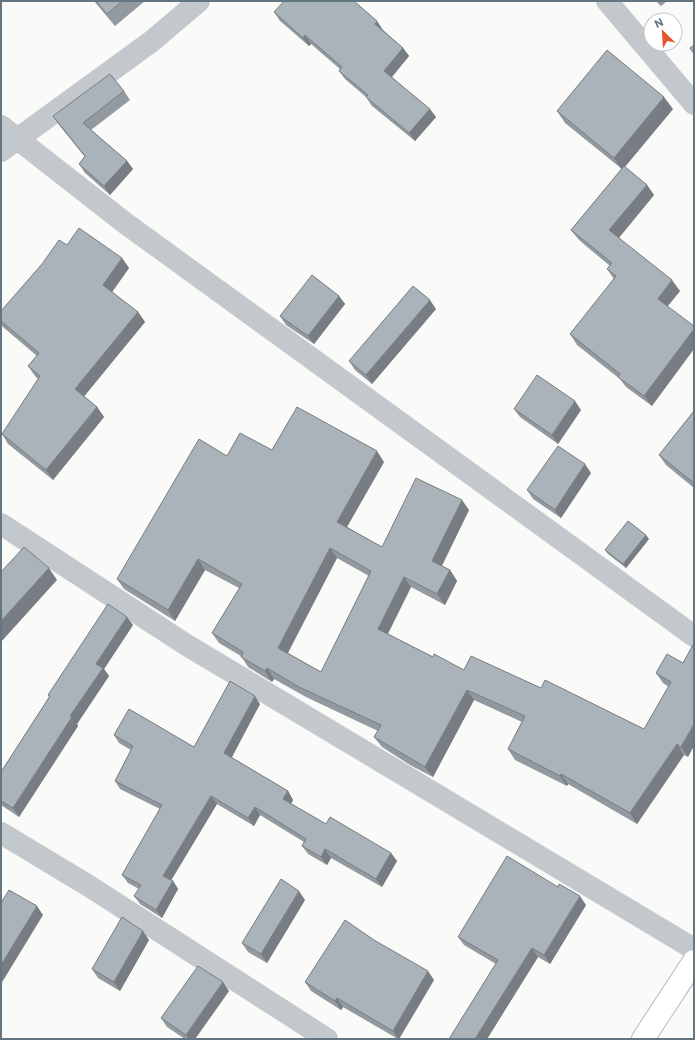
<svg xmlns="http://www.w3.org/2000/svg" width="695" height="1040" font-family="Commissioner,sans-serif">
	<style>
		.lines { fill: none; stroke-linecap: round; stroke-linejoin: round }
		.secondary-casing { stroke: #b3babf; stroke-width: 24 }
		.minor { stroke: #c3c8cc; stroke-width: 22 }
		.secondary { stroke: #fff; stroke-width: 22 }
		.wall { fill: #929a9f; fill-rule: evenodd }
		.shaded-wall { fill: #777d82 }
		.building { fill: #aab3b9; stroke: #777d82; fill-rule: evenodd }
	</style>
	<rect width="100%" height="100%" fill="#fafaf8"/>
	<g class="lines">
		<!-- secondary casing -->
		<g class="secondary-casing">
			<path id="secondary" d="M643,1039l51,-78"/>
		</g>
		<!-- minor -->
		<path class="minor" d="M607,1l87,103
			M1,126l124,97 569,413
			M1,151l151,-110 47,-40
			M1,524l184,120 509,305
			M1,833l88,53 238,153"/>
		<!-- secondary -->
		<use href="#secondary" class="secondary"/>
	</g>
	<!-- wall -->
	<path class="wall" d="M94,1h51l-30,25z
		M656,1h11l-6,5z
		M274,12l109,18 20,18 6,8 -17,21 44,40 -21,24 -43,-35 -6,-9 -21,-18 -6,-8 1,-2 -29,-25 -2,2 -29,-25z
		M124,91l6,9 -39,30 36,31 6,8 -23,26 -25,-22 -6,-9 6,-7 -26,-32 -6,-9z
		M673,109l-48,58 22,18 7,10 -35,43 61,53 -12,15 -16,100 -26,-19 -6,-8 -43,-34 -7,-11 44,-55 -7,-10 3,-3 -31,-26 -8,-10 51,-61 -57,-46 -8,-12z
		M67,245l55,13 7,10 -17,24 26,20 7,10 -61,74 13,11 7,10 -51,63 -45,-36 -6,-10 36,-55 -3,-3 -7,-10 9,-10 -34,-29 -2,-3v-13z
		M339,296l6,8 -31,40 -28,-19 -6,-9z
		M436,309l-64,75 -17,-14 -6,-9z
		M514,409l67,1 -23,34 -38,-27z
		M694,411v77l-28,-23 -7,-10z
		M272,450l112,12 -37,65 35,20 87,-37 -27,56 8,4 7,11 -12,24 -34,-18 -23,47 45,23 31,13 77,18 103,41 25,-42 -6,-4 -7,-10 11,-19 21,103 -4,-2 -47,69 -69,-40 -1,2 -52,-26 -7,-11 14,-27 -48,-22 -41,77 -23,-12 -28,-18 -8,-10 4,-6 -72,-34 -32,-18 -2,3 -24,-15 -7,-11 -22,-13 -7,-10 27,-45 -34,-18 -30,51 -51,-32 -7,-10 110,-123zM337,558l32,18 -48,96 -33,-19z
		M591,473l-30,45 -28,-19 -6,-9z
		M649,539l-23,29 -18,-14 -3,-4z
		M133,625l-29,44 5,7 -32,48 1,2 -59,91 -18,-12v-33l48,-75 -1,-2z
		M260,704l-29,53 57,34 5,9 -2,4 35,20 65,29 6,8 -15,26 -51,-29 -4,7 -19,-11 -6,-8 2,-4 -44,-27 -6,11 -37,-22 -46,76 2,1 5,8 -16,29 -22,-14 -6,-8 5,-7 -11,-6 -6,-8 38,-66 -40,-20 -5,-8 16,-31 -12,-7 -5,-8 80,12z
		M305,900l-38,63 -19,-11 -6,-9z
		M586,905l-36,59 -12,-7 -51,82h-38l47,-75 -32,-19 -6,-8z
		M149,940l-29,51 -22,-13 -6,-9z
		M434,980l-35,59h-1l-55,-32 -2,3 -30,-19 -6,-9z
		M229,991l-34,48h-10l-18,-12 -6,-9z"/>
	<!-- shaded-wall -->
	<path class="shaded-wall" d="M377,21l6,9 -2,2 -6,-8z
		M305,35l6,9 -2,2 -6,-8z
		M403,48l6,8 -19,23 -6,-8z
		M664,97l9,12 -51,61 -8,-12z
		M430,109l6,8 -21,24 -6,-8z
		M127,161l6,8 -23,26 -6,-9z
		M647,185l7,10 -38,46 -7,-11z
		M122,258l7,10 -19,27 -7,-10z
		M672,280l8,11 -15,18 -7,-10z
		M339,296l6,8 -31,40 -6,-8z
		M430,300l6,9 -64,75 -6,-9z
		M138,312l7,10 -63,77 -7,-10z
		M694,329v20l-42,57 -8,-10z
		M575,401l6,9 -23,34 -6,-9z
		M97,407l7,10 -51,63 -7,-10z
		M377,451l7,11 -40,70 -7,-10z
		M585,464l6,9 -30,45 -6,-8z
		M462,500l7,10 -30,61 -7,-10z
		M646,535l3,4 -23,29 -3,-4z
		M330,548l7,10 -52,100 -7,-10z
		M198,559l7,11 -30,51 -7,-11z
		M49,568l8,12 -56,62v-21z
		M450,570l7,11 -12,24 -8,-11z
		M404,577l7,10 -26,52 -7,-10z
		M127,617l6,8 -29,44 5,7 -32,48 1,2 -59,91 -6,-9 57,-92 26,-52z
		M267,668l7,11 -2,3 -7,-11z
		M467,690l7,10 -41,77 -8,-10z
		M255,696l5,8 -30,57 -6,-8z
		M694,724v22l-6,11 -7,-10z
		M677,744l7,11 -47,69 -7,-11z
		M561,774l7,10 -1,2 -7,-10z
		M288,791l5,9 -4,7 -6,-8z
		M211,796l6,8 -48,80 -6,-8z
		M255,807l5,8 -6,11 -6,-8z
		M325,849l6,9 -4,7 -6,-8z
		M391,853l6,8 -15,26 -6,-8z
		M173,881l5,8 -16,29 -6,-8z
		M299,891l6,9 -38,63 -6,-9z
		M580,896l6,9 -36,59 -6,-9z
		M37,906l6,9 -42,69v-19z
		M143,931l6,9 -29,51 -6,-9z
		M532,948l6,9 -51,82h-12z
		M428,971l6,9 -35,59h-1l-5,-8z
		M223,982l6,9 -34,48h-6l-3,-4z
		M337,998l6,9 -2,3 -6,-9z"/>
	<!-- building -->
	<path class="building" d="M96,1h26l-15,13z
		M284,1h70l23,20 -2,3 28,24 -19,23 46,38 -21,24 -43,-36 2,-2 -29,-24 3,-4 -37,-32 -2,3 -29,-26z
		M694,45v9l-4,-6z
		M607,50l57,47 -50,61 -57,-47z
		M110,74l14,17 -41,32 44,38 -23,25 -25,-22 6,-8 -32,-40z
		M624,166l23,19 -38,45 63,50 -14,19 36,27v3l-50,67 -26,-19 2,-3 -50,-40 46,-58 -9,-7 5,-6 -41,-33z
		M79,228l43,30 -19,27 35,27 -63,77 22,18 -51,63 -44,-36 38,-58 -12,-10 11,-13 -38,-32v-10l41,-47 17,-24 8,5z
		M312,275l27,21 -31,40 -28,-20z
		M413,286l17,14 -64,75 -17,-14z
		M537,375l38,26 -23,34 -38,-26z
		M297,407l80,44 -40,71 45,25 34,-69 46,22 -30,61 18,9 -13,24 -33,-17 -26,52 55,28 1,-3 30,16 7,-14 70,32 4,-8 99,49 27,-47 -15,-9 11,-19 16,9 11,-20v81l-13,23 -4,-3 -47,69 -69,-39 -1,2 -52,-27 17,-33 -58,-26 -42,77 -22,-13 -29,-17 7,-12 -82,-38 -32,-19 -2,3 -24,-14 2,-5 -31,-19 30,-49 -44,-25 -30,51 -51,-31 82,-140 28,17 13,-23 32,17zM330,548l41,23 -50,101 -43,-24z
		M694,411v72l-35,-28z
		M558,446l27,18 -30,46 -28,-20z
		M628,521l18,14 -23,29 -18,-14z
		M24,547l25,21 -48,53v-49z
		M108,604l19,13 -31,47 7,4 -33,48 2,1 -59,91 -12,-7v-29l49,-76 -2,-1z
		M230,681l25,15 -31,57 64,38 -5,8 43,25 4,-7 61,36 -15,26 -51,-30 -4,8 -19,-11 4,-7 -51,-32 -7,11 -37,-22 -48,80 10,5 -17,29 -22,-14 7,-11 -19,-10 40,-70 -47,-24 18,-35 -19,-11 15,-26 65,38z
		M507,856l51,31 1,-3 21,12 -36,59 -12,-7 -57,91h-26l49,-79 -40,-23z
		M281,879l18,12 -38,63 -19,-11z
		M9,890l28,16 -36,59v-62z
		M122,917l21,14 -29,51 -22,-13z
		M345,920l29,20 54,31 -35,60 -56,-33 -2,3 -30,-19z
		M198,966l25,16 -37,53 -25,-17z"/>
	<!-- border -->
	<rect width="695" height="1040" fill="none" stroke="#657683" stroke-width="4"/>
	<!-- north arrow -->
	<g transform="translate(663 32) rotate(335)"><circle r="19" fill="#ffffff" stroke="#c1c8cd"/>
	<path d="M0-3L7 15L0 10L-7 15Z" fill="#e4572e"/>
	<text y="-6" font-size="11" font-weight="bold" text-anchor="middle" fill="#657683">N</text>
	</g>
</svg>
